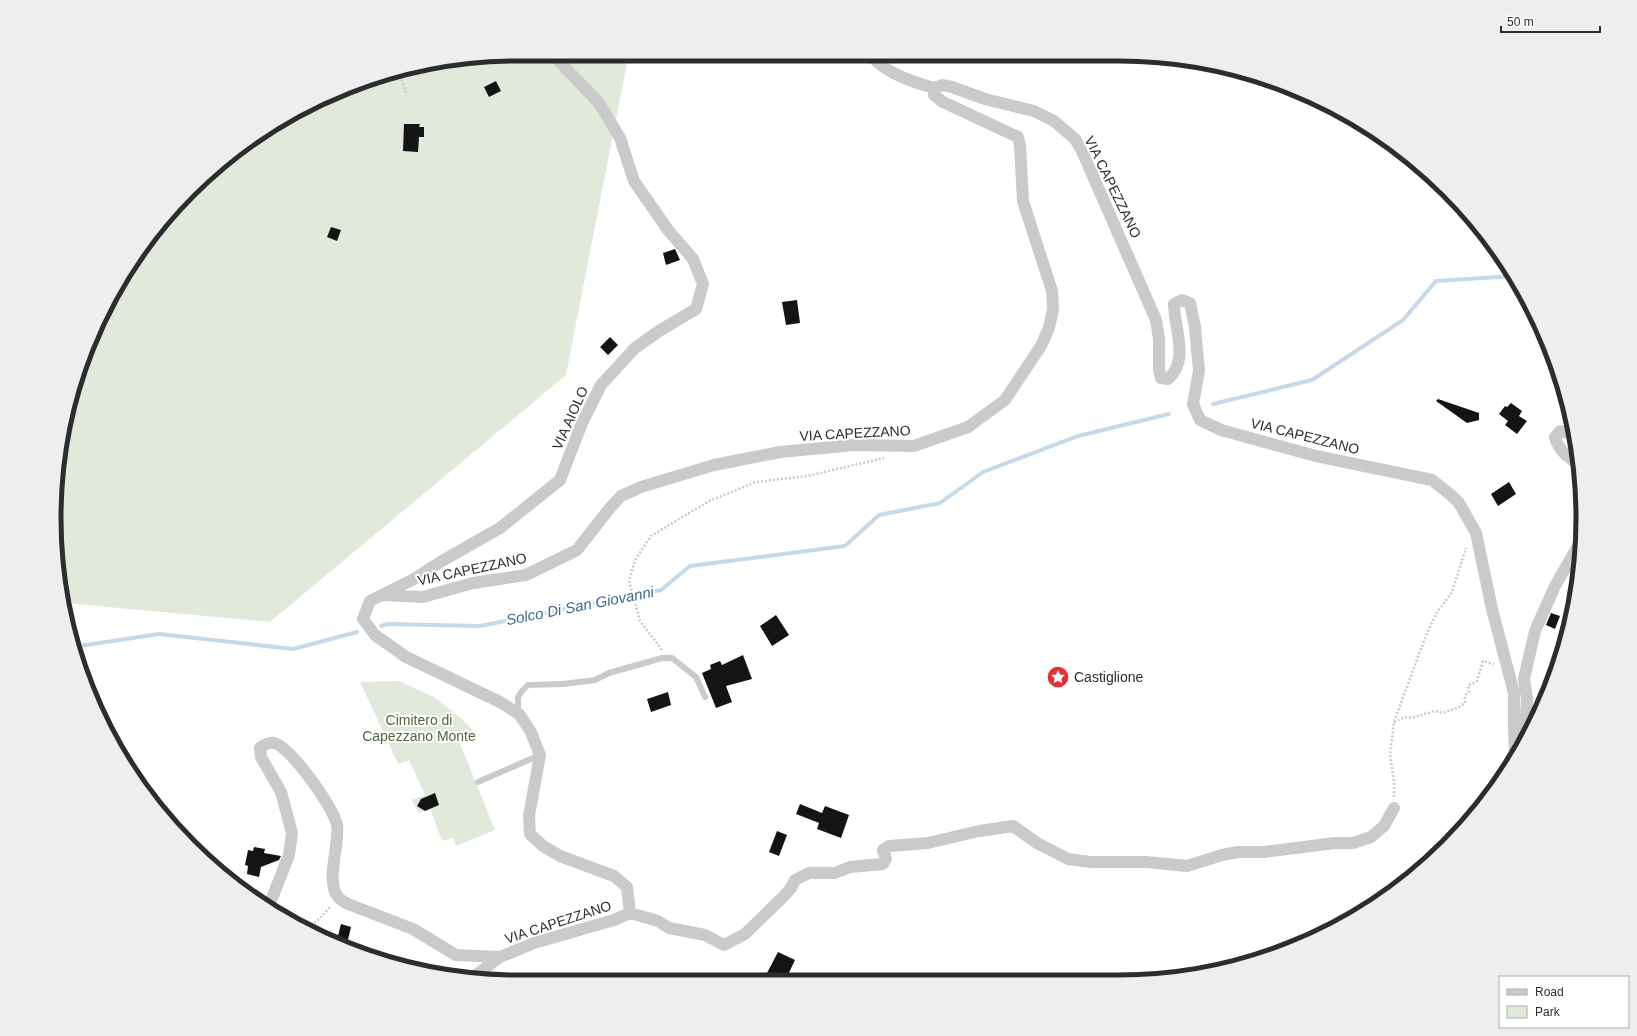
<svg xmlns="http://www.w3.org/2000/svg" width="1637" height="1036" font-family="Helvetica,sans-serif">
	<style>
		.green { fill: #e1eada }
		.lines { fill: none; stroke-linecap: round; stroke-linejoin: round }
		.stream { stroke: #c6d9ea; stroke-width: 4 }
		.building { fill: #141414 }
		.path { stroke: #cacaca; stroke-width: 2.5; stroke-dasharray: 2 2; stroke-linecap: butt }
		.service { stroke: #cacaca; stroke-width: 6 }
		.minor { stroke: #cacaca; stroke-width: 12 }
		.labels { text-anchor: middle; stroke-width: 4; stroke-linejoin: round; paint-order: stroke }
		.street-label { font-size: 14px; fill: #2d2d2d; stroke: #fff }
		.poi-label { font-size: 14px; fill: #2d2d2d; stroke: #fff; text-anchor: start }
		.park-label { font-size: 14px; fill: #4c673b; stroke: #fff }
		.water-label { font-size: 15px; font-style: italic; fill: #3c678d; stroke: #fff }
		.rim { fill: none; stroke: #2d2d2d; stroke-width: 5 }
	</style>
	<rect width="100%" height="100%" fill="#fff"/>
	<!-- green -->
	<path class="green" d="M457,58h171l-62,317 -296,247 -205,-19 -11,-85 9,-90 16,-59 37,-83 34,-50 40,-46 70,-58 109,-53z
		M399,681l35,16 28,22 14,15 -17,7 36,89 -39,16 -3,-8 -11,3 -12,-33 -11,5 -7,-13 13,-5 -16,-35 -11,4 -38,-82z"/>
	<g class="lines">
		<!-- stream -->
		<path class="stream" d="M1213,404l99,-24 91,-60 33,-39 78,-5
			M381,626l7,-2 92,2 181,-36 29,-24 155,-20 34,-31 61,-12 43,-31 95,-36 91,-22
			M73,647l86,-13 134,15 64,-17"/>
	</g>
	<!-- building -->
	<path class="building" d="M496,81l5,10 -12,6 -5,-10z
		M404,124h16l-1,3h5v10h-5l-1,15 -15,-1z
		M331,227l10,3 -4,11 -10,-4z
		M675,249l5,11 -14,5 -3,-12z
		M797,300l3,23 -14,2 -4,-23z
		M610,337l8,8 -10,10 -8,-8z
		M1438,399l41,14v7l-12,3 -31,-22z
		M1511,403l11,8 -3,5 8,5 -10,13 -12,-9 3,-4 -9,-7 6,-8 2,1z
		M1509,482l7,12 -18,12 -7,-12z
		M1551,613l9,3 -5,13 -9,-4z
		M776,615l13,20 -17,11 -12,-20z
		M743,655l9,24 -26,7 6,16 -16,6 -14,-35 9,-4 -1,-4 10,-4 2,4z
		M668,692l3,13 -20,7 -4,-13z
		M435,793l4,12 -14,6 -8,-5 4,-7z
		M800,804l22,9 3,-7 24,9 -8,23 -24,-9 2,-6 -23,-9z
		M777,831l10,4 -8,21 -10,-4z
		M254,847l11,2 -1,4 17,3 -2,4 -18,7 -2,10 -12,-3 1,-8 -3,-1 3,-15 5,1z
		M341,924l10,3 -5,21 -10,-4z
		M778,952l17,8 -9,19h-7l-12,-6z"/>
	<g class="lines">
		<!-- path -->
		<path class="path" d="M399,72l8,23
			M104,313l17,-19 42,-74
			M662,650l-22,-29 -11,-40 6,-21 16,-24 58,-35 47,-19 51,-6 77,-18
			M1394,722l12,-5 5,1 24,-7 8,2 16,-6 6,-4v-8l4,-3 -1,-6 9,-5 6,-20 11,3
			M1394,797v-16l-4,-26 4,-33 31,-84 11,-24 16,-22 14,-44
			M308,928l12,-10 11,-12"/>
		<!-- service -->
		<path class="service" d="M518,713v-16l4,-6 6,-6 35,-1 32,-4 14,-7 53,-15h10l24,19 9,20
			M478,782l62,-27"/>
		<!-- minor -->
		<path class="minor" d="M873,58c15,16 40,24 61,30
			M1573,434l-13,-3 -5,6c4,14 13,20 24,28
			M383,595l40,2 50,-14 53,-8 51,-25 32,-41 12,-13 20,-9 73,-22 66,-13 74,-7 60,1 54,-19 37,-27 36,-54 8,-18 4,-19 -1,-18 -29,-90 -3,-55 -2,-9 -75,-35 -9,-7v-7l8,-3 10,2 33,12 49,12 20,10 21,18 7,12 74,169 3,19v31l2,8 7,1c22,-19 6,-51 6,-75l8,-4 8,3 5,24 4,44 -6,33 7,16 21,10 95,26 116,24 19,15 8,8 17,30 16,76 22,84v36l6,1 5,-6 1,-9 1,-16 -3,-20 11,-48 20,-45 23,-40 4,-11
			M1514,729l1,27
			M269,906l20,-51 3,-22 -11,-41 -20,-35 -1,-9c4,-3 9,-6 14,-5 17,4 60,65 63,82 3,19 -12,56 1,72 2,3 7,5 10,7l65,25 43,26 44,2
			M630,913l28,8 11,7 36,7 19,10 21,-11 38,-37 8,-9 4,-8 14,-7h26l15,-6 33,-3 3,-5 -3,-9 6,-4 39,-3 51,-12 34,-5 24,17 31,16 22,3h56l41,4 35,-11 16,-3h26l71,-9h18l18,-6 13,-11 10,-18
			M472,978l28,-21 34,-14 80,-23 16,-7 -3,-26 -13,-11 -54,-20 -17,-10 -13,-12 -1,-18 11,-61 -9,-23 -12,-18 -19,-12 -94,-45 -31,-22 -12,-16 7,-18 44,-22 28,-18 58,-33 60,-48 22,-57 19,-38 34,-37 24,-17 37,-22 7,-25 -10,-25 -25,-29 -34,-49 -14,-43 -21,-35 -43,-45"/>
	</g>
	<!-- icons -->
	<defs>
		<g id="sight-disc" transform="scale(1.15)"><circle r="9.5" fill="#e23130" stroke="#fff"/><path d="M0-6L1.8-2.2L6-1.7L2.9 1.2L3.7 5.4L0 3.3L-3.7 5.4L-2.9 1.2L-6-1.7L-1.8-2.2Z" fill="#fff"/></g>
	</defs>
	<g fill-rule="evenodd">
		<use href="#sight-disc" x="1058" y="677"/>
	</g>
	<g class="labels">
		<!-- street labels -->
		<g class="street-label">
			<text transform="translate(1113 187) rotate(64)" y="5">VIA CAPEZZANO</text>
			<text transform="translate(570 418) rotate(-66)" y="5">VIA AIOLO</text>
			<text transform="translate(855 433) rotate(-3)" y="5">VIA CAPEZZANO</text>
			<text transform="translate(1305 436) rotate(14)" y="5">VIA CAPEZZANO</text>
			<text transform="translate(472 569) rotate(-12)" y="5">VIA CAPEZZANO</text>
			<text transform="translate(558 922) rotate(-18)" y="5">VIA CAPEZZANO</text>
		</g>
		<!-- poi labels -->
		<g class="poi-label">
			<text x="1074" y="682">Castiglione</text>
		</g>
		<!-- park labels -->
		<g class="park-label">
			<text x="419" y="725">Cimitero di<tspan x="419" dy="16">Capezzano Monte</tspan></text>
		</g>
		<!-- water labels -->
		<g class="water-label">
			<text transform="translate(580 606) rotate(-11)" y="5">Solco Di San Giovanni</text>
		</g>
	</g>
	<!-- crop -->
	<path d="M0 0H1637V1036H0ZM518 61H1119A457 457 0 0 1 1576 518V518A457 457 0 0 1 1119 975H518A457 457 0 0 1 61 518V518A457 457 0 0 1 518 61Z" fill="#eee" fill-rule="evenodd"/>
	<path class="rim" d="M518 61H1119A457 457 0 0 1 1576 518V518A457 457 0 0 1 1119 975H518A457 457 0 0 1 61 518V518A457 457 0 0 1 518 61Z"/>
	<!-- legend -->
	<rect x="1499" y="976" width="130" height="52" fill="#ffffff" stroke="#ababab"/>
	<rect x="1507" y="989" width="20" height="6" fill="#cacaca" stroke="#ababab"/>
	<text x="1535" y="996" font-size="12" fill="#2d2d2d">Road</text>
	<rect x="1507" y="1006" width="20" height="12" fill="#e1eada" stroke="#ababab"/>
	<text x="1535" y="1016" font-size="12" fill="#2d2d2d">Park</text>
	<!-- scale -->
	<path d="M1501 26v6h99v-6" fill="none" stroke="#2d2d2d" stroke-width="2"/>
	<text x="1507" y="26" font-size="12" fill="#2d2d2d" stroke="#ffffff" stroke-width="3" paint-order="stroke">50 m</text>
</svg>
